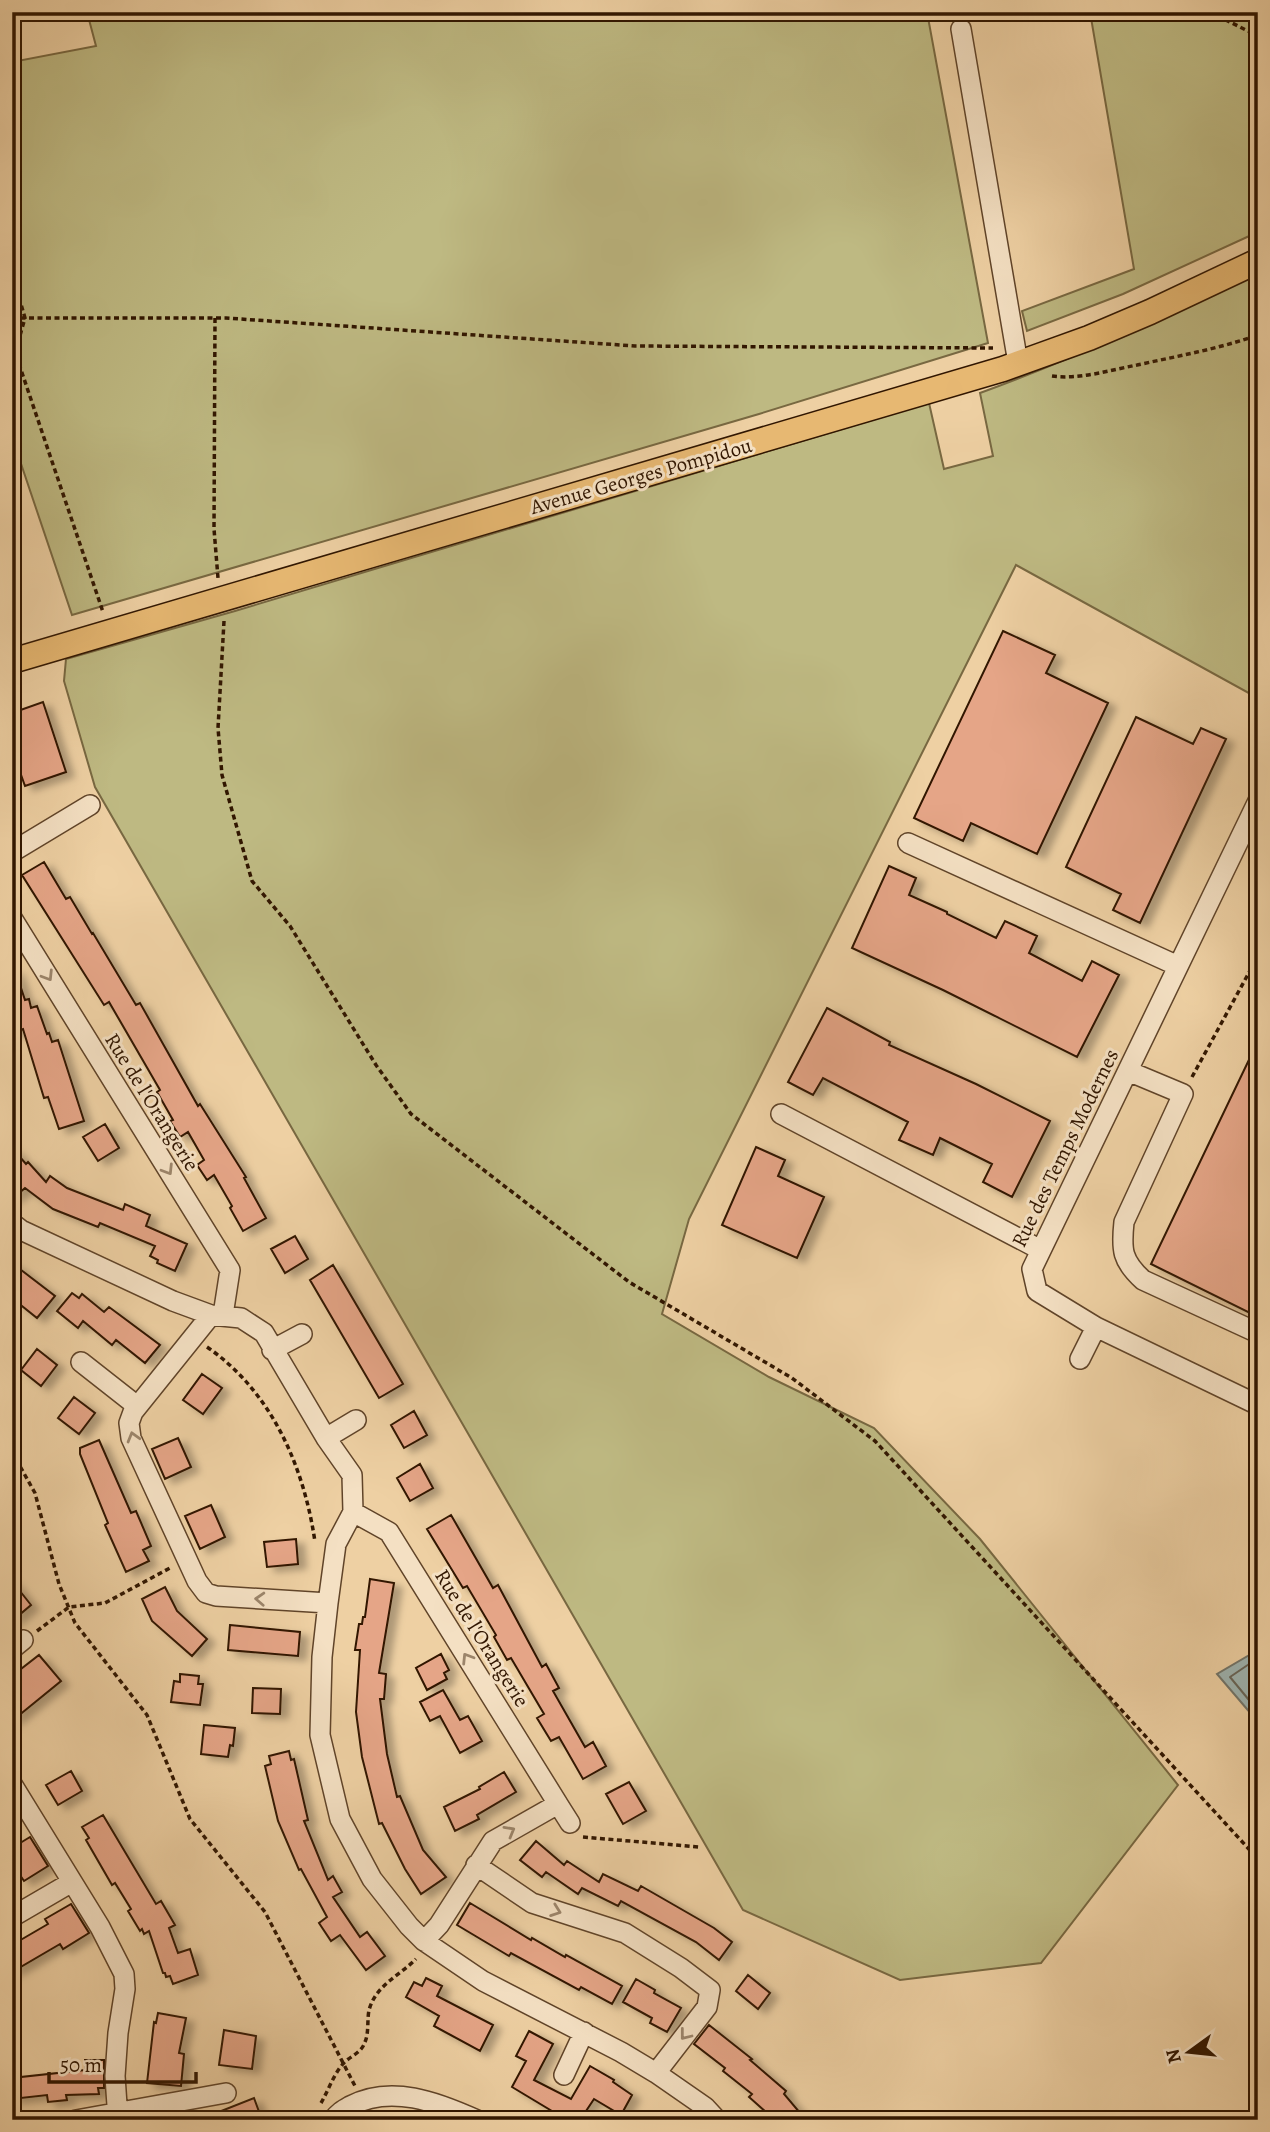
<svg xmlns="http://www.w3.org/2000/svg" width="1270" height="2132" font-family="Alegreya,serif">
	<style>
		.green { fill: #beb982; stroke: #786841; stroke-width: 2 }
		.water { fill: #9eb4b1; stroke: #72756a; stroke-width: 2 }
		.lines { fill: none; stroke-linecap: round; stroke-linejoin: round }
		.shore { stroke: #686558; stroke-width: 2 }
		.building { fill: #e5a587; stroke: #311600; stroke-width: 2; filter: url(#shadow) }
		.minor-casing { stroke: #604429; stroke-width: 22 }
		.major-casing { stroke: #311600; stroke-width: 27 }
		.path { stroke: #311600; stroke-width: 3.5; stroke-dasharray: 5 3.5; stroke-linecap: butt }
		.minor { stroke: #f4e0c3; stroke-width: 19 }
		.major { stroke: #e7b872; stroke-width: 24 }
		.oneway { stroke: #9c856b }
		.labels { text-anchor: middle; stroke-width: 6; stroke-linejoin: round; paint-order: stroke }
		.street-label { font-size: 21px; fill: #311600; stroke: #f4e0c3 }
	</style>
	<defs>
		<filter id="shadow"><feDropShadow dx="8" dy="4.5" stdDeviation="3.5" flood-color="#0004"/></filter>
	</defs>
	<rect width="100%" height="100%" fill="#eed0a3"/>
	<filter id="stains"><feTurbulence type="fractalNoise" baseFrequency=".00286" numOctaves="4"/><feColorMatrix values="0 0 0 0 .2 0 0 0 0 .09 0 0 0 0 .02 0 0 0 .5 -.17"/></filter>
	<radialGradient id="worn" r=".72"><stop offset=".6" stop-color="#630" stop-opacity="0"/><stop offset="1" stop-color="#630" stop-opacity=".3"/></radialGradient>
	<!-- green -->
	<path class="green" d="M87,12h840l61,331 -229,71 -687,201 -60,-178v-375l84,-16z
		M1090,12h168v220l-135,62 -96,37 -5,-20 112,-42z
		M1258,273l-2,424 -240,-132 -327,654 -27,95 107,63 105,51 106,111 198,246 -137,178 -141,17 -157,-70 -648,-1123 -31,-106 2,-22 169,-48 694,-208 15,66 49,-13 -13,-63c95,-35 186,-76 278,-120z"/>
	<!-- water -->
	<path class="water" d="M1258,1650v72l-41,-48z"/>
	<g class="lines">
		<!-- shore -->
		<path class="shore" d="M1258,1658l-28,19 28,34"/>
	</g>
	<!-- building -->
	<path class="building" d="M1003,631l52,24 -9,18 62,30 -71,151 -66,-31 -8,18 -49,-23z
		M43,702l23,70 -41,14 -10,-28 -3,1v-46z
		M1136,717l57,27 8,-16 25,11 -86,184 -27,-13 8,-16 -55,-27z
		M44,862l22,37 4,-2 22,37 1,-1 43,72 4,-2 58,103 2,-2 46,73 -2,1 22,40 -23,13 -13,-23 2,-2 -18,-31 -7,5 -10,-15 7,-5 -16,-28 -8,5 -10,-16 3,-1 -16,-28 3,-2 -51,-88 -5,3 -82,-130z
		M889,866l27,12 -7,17 38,17v2l49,24 9,-17 32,15 -8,17 53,28 10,-20 27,14 -42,82 -134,-67 -91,-42z
		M15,970l10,30 4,-1 2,9 6,-2 10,28 2,-1 3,9 6,-2 26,81 -25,8 -11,-32 -4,1 -21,-69 -11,4v-62z
		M827,1008l63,34 -1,3 87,39 74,37 -38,76 -29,-15 9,-18 -52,-26 -7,17 -34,-15 9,-18 -85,-44 -10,17 -25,-13z
		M1258,1041v276l-107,-53z
		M105,1124l14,24 -21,13 -15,-24z
		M756,1147l29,13 -7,16 46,21 -27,61 -75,-33z
		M12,1148l14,16 2,-2 18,20 4,-6 17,12 56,22 2,-6 25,11 -4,11 41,18 -12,27 -18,-8 1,-3 -8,-4 5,-10 -55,-23 -2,4 -45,-18 -28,-21 -13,11z
		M295,1236l13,23 -23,14 -14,-24z
		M12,1263l43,33 -18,22 -25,-20z
		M333,1265l70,119 -24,14 -69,-118z
		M72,1293l7,5 3,-4 22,18 5,-5 51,38 -15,18 -29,-23 -4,5 -29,-24 -5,7 -21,-17z
		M37,1349l20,16 -16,21 -20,-16z
		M202,1374l20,14 -19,26 -20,-14z
		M74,1397l21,16 -16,21 -21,-16z
		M414,1411l13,24 -23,13 -13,-23z
		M178,1438l13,29 -26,12 -13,-30z
		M99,1440l32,73 5,-2 15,35 -8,4 6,11 -23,11 -21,-47 3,-2 -28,-69v-6z
		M420,1464l13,24 -23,13 -13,-23z
		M211,1505l14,32 -25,12 -15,-33z
		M451,1515l42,73 5,-3 44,82 4,-3 13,24 -6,3 32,56 8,-5 13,24 -23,13 -24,-42 -8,4 -14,-23 7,-4 -33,-56 -4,2 -13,-23 2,-2 -29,-49 -4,2 -36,-59z
		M296,1539l2,25 -31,3 -3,-25z
		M370,1579l24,4 -15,90 7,1 -2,25h-4l7,55 10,43 3,-1 23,54 23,27 -25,17 -16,-25 -23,-46 -3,1 -17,-67 -6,-45 4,-62h-5l4,-26h3l1,-7h2z
		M12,1581l19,24 -19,16z
		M165,1587l12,24 30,28 -15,17 -40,-35 -10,-22z
		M230,1625l70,7 -2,24 -70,-6z
		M441,1654l8,16 -5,3 3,6 -20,11 -11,-22z
		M39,1655l22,26 -49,40v-45z
		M180,1674l19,2 -1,8h5l-3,21 -29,-3 3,-21 6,1z
		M253,1688l28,1 -1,25 -28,-1z
		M443,1690l17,30 8,-4 14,25 -22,12 -20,-37 -10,5 -10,-19z
		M204,1725l31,3 -2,18 -3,-1 -2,12 -27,-3z
		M289,1751l2,9 3,-1 14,61 -4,1 24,59 5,-4 9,16 -9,5 27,40 7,-5 18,24 -19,14 -26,-35 -9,6 -12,-18 8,-6 -26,-48 -2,1 -21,-49 -13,-55 6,-2 -2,-8z
		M71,1771l11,20 -24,14 -12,-20z
		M504,1772l12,20 -39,23 2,4 -24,12 -11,-24 36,-18 -1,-2z
		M629,1782l17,29 -23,13 -17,-30z
		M103,1815l53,89 5,-3 14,24 -6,3 9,25 12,-4 8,26 -25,9 -3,-8 -4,1 -1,-4h-2l-14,-42 -5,3 -2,-5 -2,2 -12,-20 3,-2 -16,-26 -3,2 -26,-45 3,-2 -7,-11z
		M30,1837l18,29 -24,15 -12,-18v-15z
		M536,1841l28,24 3,-4 32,21 4,-8 35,17 3,-5 73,42 18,14 -13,18 -23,-18 -75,-41 -3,5 -36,-18 -4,6 -32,-22 -4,5 -22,-17z
		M470,1903l61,37 1,-2 33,19 1,-2 56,31 -10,18 -31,-17 -2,3 -68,-37 -2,3 -52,-31z
		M71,1904l18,29 -26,16 -3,-5 -48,28v-27l36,-21 -3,-5z
		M748,1975l22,18 -12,16 -22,-18z
		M426,1978l16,8 -5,10 56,29 -13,26 -46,-25 5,-10 -33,-19 8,-15 8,4z
		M636,1979l19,11 -1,3 27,15 -14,24 -17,-9 2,-5 -29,-16z
		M158,2013l28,5 -7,35 5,1 -3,32 -34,-3 7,-61 2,1z
		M709,2025l43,34 -2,1 36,31 -2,3 22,26h-31l-26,-23 3,-3 -29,-23 2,-3 -31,-24z
		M224,2030l32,6 -4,33 -33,-4z
		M529,2031l24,13 -19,36 37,19 19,-33 24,14 -1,2 19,13 -11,20 -27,-16 -14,21h-13l-55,-33 14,-26 -10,-5z
		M85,2060h19v28h-6l1,6 -33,1 1,5 -19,2 -1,-7 -35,4v-21l73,-8z
		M254,2098l8,22h-61v-1z"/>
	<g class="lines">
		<!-- minor casing -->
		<g class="minor-casing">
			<path id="minor" d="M961,29l57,334
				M1258,801l-226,468 5,22 59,36 162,78
				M908,843l270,123
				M12,852l78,-47
				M12,918l218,352 -7,45
				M1128,1071l55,23 -59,128c-3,28 -2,39 19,58l115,53
				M781,1114l260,136
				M12,1223l9,7 152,71 38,14 30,3 23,15 62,105 26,37 1,37 -17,32 -8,59 -6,54 -2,78 20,84 32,60 37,47 15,15 59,40 138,71 35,21 49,34 12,13
				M211,1315l-78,97 -4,11 2,15 66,143 9,12 10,3 112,7
				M272,1350l30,-16
				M1080,1359l16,-32
				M81,1362l56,44
				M326,1438l30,-18
				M353,1512l36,20 169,272 -65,37 -54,84 -15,16
				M12,1649l11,-9
				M12,1784l88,143 24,47 1,15 -7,44 -3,43 3,44
				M558,1804l12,19
				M476,1865l56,38 93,30 56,35 29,22 -3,17 -51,66
				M12,1917l60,-35
				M564,2075l20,-43
				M76,2120l150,-27
				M333,2120c5,-7 10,-10 17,-14 41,-22 87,-4 127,14"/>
		</g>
		<!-- major casing -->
		<g class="major-casing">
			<path id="major" d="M12,661l991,-292 86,-31 61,-26 108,-51"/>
		</g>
		<!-- path -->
		<path class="path" d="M1210,12l48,24
			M12,273l13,45 -6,21v25l84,248
			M12,318h214l409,28 358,2
			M215,318l-1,211 4,49
			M1052,376c27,4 58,-6 85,-11 41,-9 81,-16 121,-30
			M224,621l-6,107 4,47 30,106 38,45 86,139 35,49 218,168 163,96 83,63 383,418
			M1192,1077l66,-121
			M207,1347c64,44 97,119 108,195
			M12,1452l23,41 24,91 16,39 72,92 43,104 75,93 90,174
			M37,1631l32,-24 36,-4 65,-35
			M583,1837l116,10
			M321,2103c7,-12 12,-27 21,-38 7,-9 19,-11 23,-23 4,-9 2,-22 4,-32 7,-25 30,-34 47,-51"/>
		<!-- minor -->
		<use href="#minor" class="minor"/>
		<!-- major -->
		<use href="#major" class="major"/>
	</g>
	<!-- one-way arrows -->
	<defs><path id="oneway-chevron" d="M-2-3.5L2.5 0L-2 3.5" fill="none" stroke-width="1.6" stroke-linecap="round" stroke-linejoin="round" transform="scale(1.75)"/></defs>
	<g class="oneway">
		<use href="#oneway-chevron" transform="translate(48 976) rotate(58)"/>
		<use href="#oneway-chevron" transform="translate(168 1170) rotate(58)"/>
		<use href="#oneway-chevron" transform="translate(133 1437) rotate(-106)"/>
		<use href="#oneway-chevron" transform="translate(260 1599) rotate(-177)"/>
		<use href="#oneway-chevron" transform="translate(467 1658) rotate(-122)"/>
		<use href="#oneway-chevron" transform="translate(510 1831) rotate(-30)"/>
		<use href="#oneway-chevron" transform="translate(556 1911) rotate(20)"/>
		<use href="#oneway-chevron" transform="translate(685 2035) rotate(128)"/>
	</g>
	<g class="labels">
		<!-- street labels -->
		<g class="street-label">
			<text transform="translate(641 476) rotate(-16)" y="7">Avenue Georges Pompidou</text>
			<text transform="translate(152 1102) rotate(58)" y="7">Rue de l'Orangerie</text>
			<text transform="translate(1065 1148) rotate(-64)" y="7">Rue des Temps Modernes</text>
			<text transform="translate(482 1638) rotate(58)" y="7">Rue de l'Orangerie</text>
		</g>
	</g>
	<!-- margin -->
	<rect width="1270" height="2132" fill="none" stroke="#eed0a3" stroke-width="42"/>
	<rect x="14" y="14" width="1242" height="2104" fill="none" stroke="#311600" stroke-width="3.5"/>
	<rect x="21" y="21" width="1228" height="2090" fill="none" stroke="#311600" stroke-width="2"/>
	<!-- north arrow -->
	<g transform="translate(1189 2052) rotate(255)" stroke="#f4e0c3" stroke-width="5" paint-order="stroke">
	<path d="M0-5L12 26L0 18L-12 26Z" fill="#311600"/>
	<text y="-10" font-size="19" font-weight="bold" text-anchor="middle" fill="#311600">N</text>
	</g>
	<!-- scale -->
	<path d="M49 2072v10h147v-10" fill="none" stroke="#311600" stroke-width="3.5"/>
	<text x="60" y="2072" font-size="21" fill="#311600" stroke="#f4e0c3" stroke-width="5" paint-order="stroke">50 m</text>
	<rect width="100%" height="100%" filter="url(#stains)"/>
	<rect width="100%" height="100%" fill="url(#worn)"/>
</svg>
